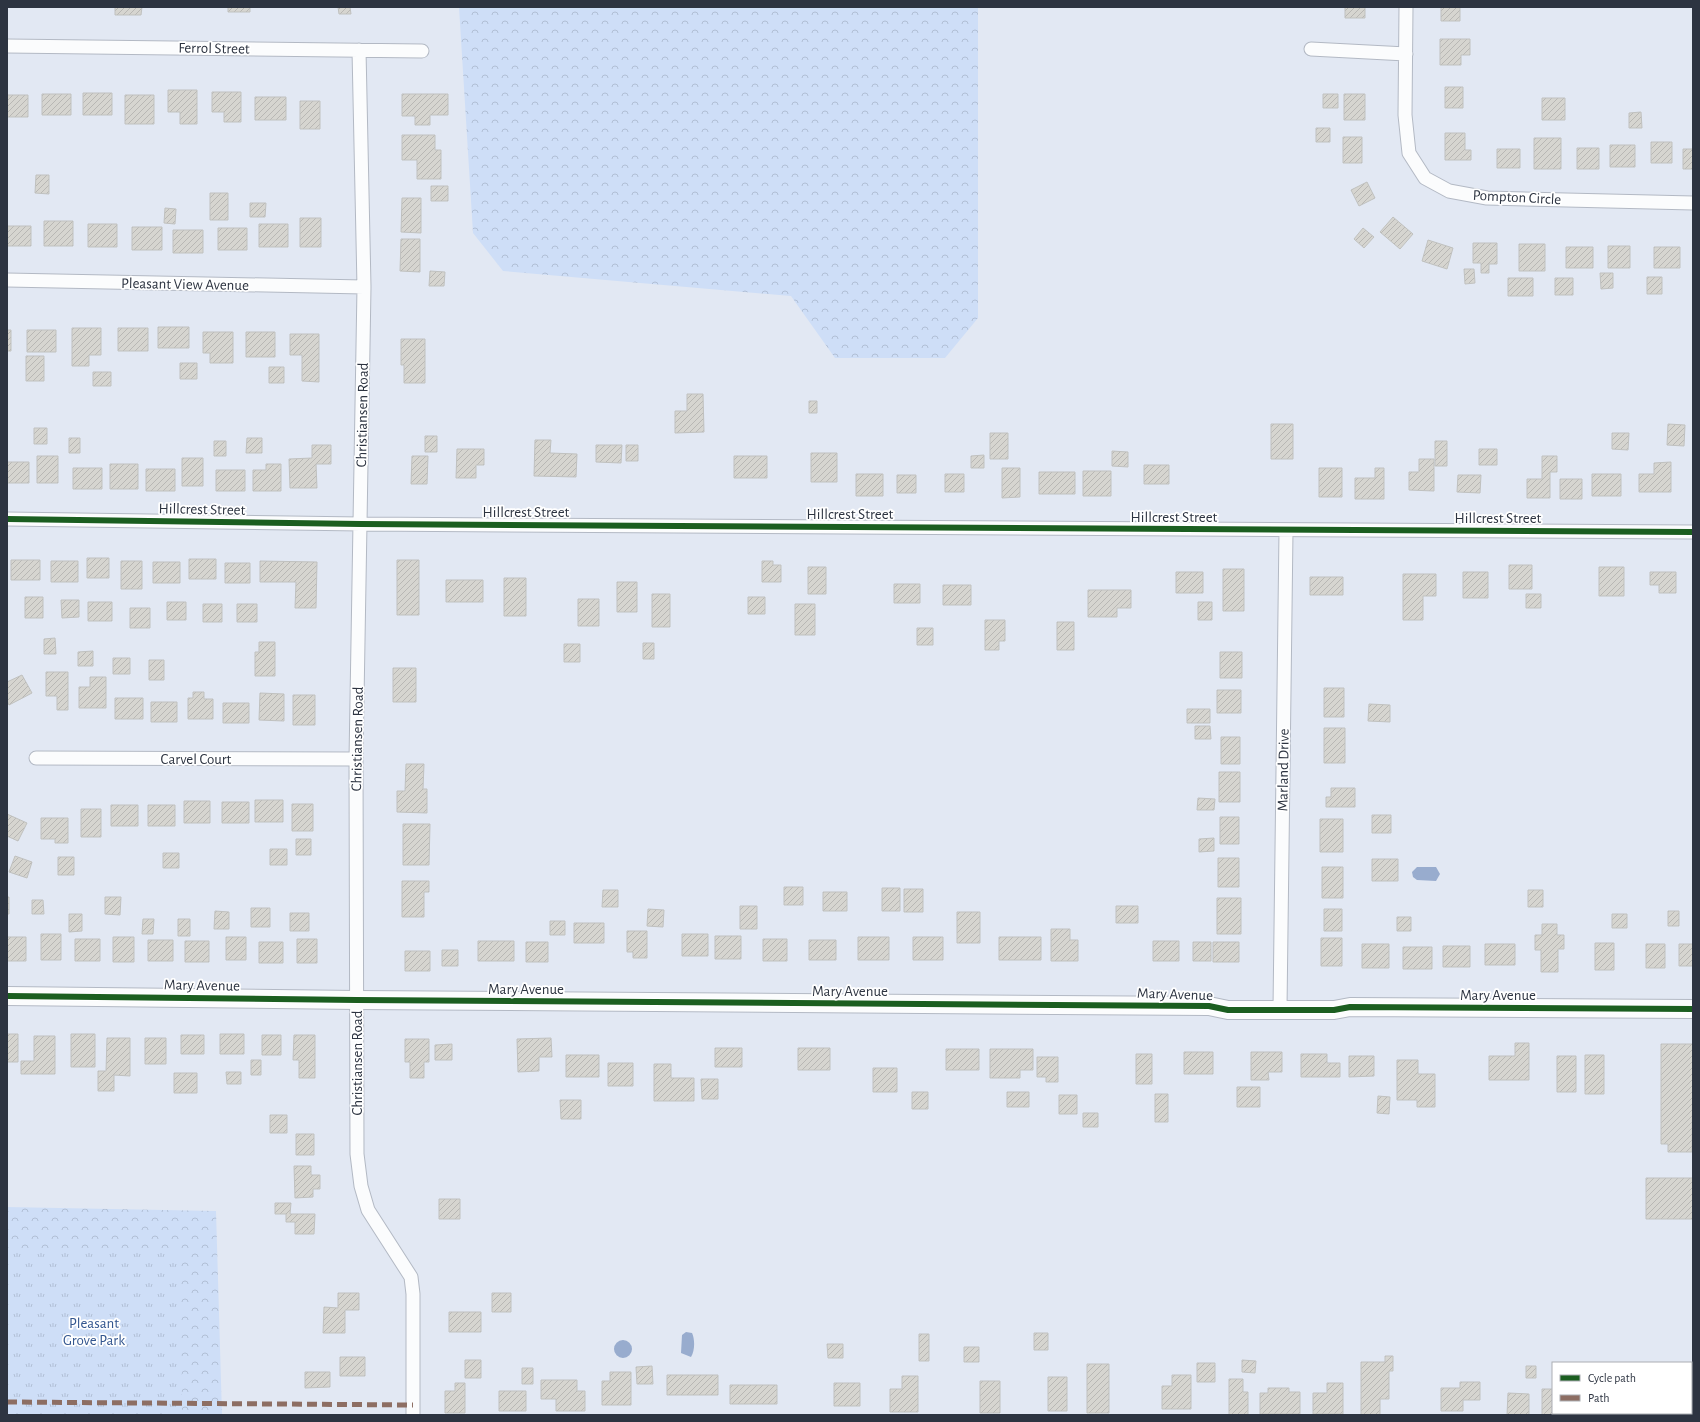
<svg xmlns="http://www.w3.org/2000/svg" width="1700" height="1422" font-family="'Alegreya Sans',sans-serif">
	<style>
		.forest { fill: url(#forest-crowns) }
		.park { fill: url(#park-tufts) }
		.water { fill: #98acce }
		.building { fill: url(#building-hatch); stroke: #c0c1bf }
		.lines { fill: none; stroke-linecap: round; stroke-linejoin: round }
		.street-casing { stroke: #b3b9c4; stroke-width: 15 }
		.secondary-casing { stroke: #b3b9c4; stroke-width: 20 }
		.street { stroke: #fbfcfd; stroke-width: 13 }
		.secondary { stroke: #fbfcfd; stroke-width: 18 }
		.quiet { stroke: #8d6e63; stroke-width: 5; stroke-dasharray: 10 5; stroke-linecap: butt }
		.cycleway-casing { stroke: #fff; stroke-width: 8 }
		.cycleway { stroke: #1b5e20; stroke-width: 6 }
		.labels { text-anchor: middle; stroke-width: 3.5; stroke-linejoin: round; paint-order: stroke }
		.street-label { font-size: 15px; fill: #2d3441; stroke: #fff }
		.park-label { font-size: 15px; fill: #33568f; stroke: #fff }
	</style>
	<defs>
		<pattern id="forest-crowns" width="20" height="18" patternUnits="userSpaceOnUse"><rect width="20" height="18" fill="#cedef7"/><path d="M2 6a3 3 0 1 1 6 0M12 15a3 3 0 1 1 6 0" fill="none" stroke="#b1bfd5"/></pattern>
		<pattern id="park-tufts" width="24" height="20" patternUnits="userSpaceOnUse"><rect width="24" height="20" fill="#cedef7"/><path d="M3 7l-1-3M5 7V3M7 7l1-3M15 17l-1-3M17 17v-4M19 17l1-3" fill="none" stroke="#b1bfd5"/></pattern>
		<pattern id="building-hatch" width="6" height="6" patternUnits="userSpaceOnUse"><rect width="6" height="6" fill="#d6d5d0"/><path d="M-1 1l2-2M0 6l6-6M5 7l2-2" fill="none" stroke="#b8b7b4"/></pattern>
	</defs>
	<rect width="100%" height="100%" fill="#e2e8f3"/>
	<!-- forest -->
	<path class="forest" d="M459,7h519v311l-33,40h-110l-44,-62 -288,-25 -30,-38z
		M7,1207l209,4 6,204h-215z"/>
	<!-- park -->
	<path class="park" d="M7,1248l173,1 2,166h-175z"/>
	<!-- water -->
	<path class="water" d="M1417,867h19l4,7 -4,7 -19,-1 -4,-3 -1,-5z
		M686,1332l6,1c3,6 3,18 -1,24l-10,-4 1,-18z
		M614 1349a9 9 0 1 1 18 0a9 9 0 1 1-18 0Z"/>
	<!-- building -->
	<path class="building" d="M115,7h27l-1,8h-26z
		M228,7h22v5h-22z
		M332,7h18l1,7h-12l-1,-7z
		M1345,7h20v11h-20z
		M1441,7h19v14h-19z
		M1440,39h30v16h-9v10h-21z
		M1445,87h18v21h-18z
		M168,90h29v34h-17v-12h-12z
		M212,92h29v30h-17v-10h-12z
		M83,93h29v22h-29z
		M42,94h29v21h-29z
		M402,94h46v21h-18v10h-15v-9h-13z
		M1323,94h15v14h-15z
		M1344,94h21v26h-21z
		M7,95h21v22h-21z
		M125,95h29v29h-29z
		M255,97h31v23h-31z
		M1542,98h23v22h-23z
		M300,101h20v28h-20z
		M1641,112l1,16h-13v-15z
		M1316,128h14v14h-14z
		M1445,133h20v17h6v10h-26z
		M402,135h33v15h6v29h-24v-19h-15z
		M1343,137h19v26h-19z
		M1534,138h27v31h-27z
		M1651,142h21v21h-21z
		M1610,145h25v22h-25z
		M1577,148h22v21h-22z
		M1497,149h23v19h-23z
		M1683,149h10v20h-10z
		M36,175h13v19l-14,-1z
		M1367,182l8,16 -16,8 -8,-16z
		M431,186h17v15h-17z
		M210,193h18v27h-18z
		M402,198h19v35l-20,-1z
		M250,203h16l-1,14h-15z
		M165,208l11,1 -1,15 -11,-1z
		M1393,217l20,17 -13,15 -20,-17z
		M300,218h21v29h-21z
		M44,221h29v25h-29z
		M88,224h29v23h-29z
		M259,224h29v23h-29z
		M7,226h24v20h-24z
		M132,227h30v23h-30z
		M218,228h29v22h-29z
		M1363,228l11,9 -10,11 -10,-9z
		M173,230h30v23h-30z
		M401,239h19v33l-20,-1z
		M1428,240l25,8 -6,21 -25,-8z
		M1473,243h24v21h-8v9h-8v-10h-8z
		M1519,244h26v27h-26z
		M1608,246h22v22h-22z
		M1566,247h27v21h-27z
		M1654,247h26v21h-26z
		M1464,269h10l1,14 -10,1z
		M430,271l15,1 -1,14h-15z
		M1600,273h13v15l-12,1z
		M1647,277h15v17h-15z
		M1508,278h25v18h-25z
		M1555,278h18v17h-18z
		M158,327h31v21h-31z
		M72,328h29v27h-12v11h-17z
		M118,328h30v23h-30z
		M7,330h4v21h-4z
		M27,330h29v22h-29z
		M203,332h30v31h-23v-10h-7z
		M246,332h29v25h-29z
		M290,334h29v48l-17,-1v-26h-12z
		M401,339h24v44h-21v-18h-3z
		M26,356h18v25h-18z
		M180,363h17v16h-17z
		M269,367h15v16h-15z
		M93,372h18v14h-18z
		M687,394h16l1,38 -29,1v-22h12z
		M809,401h8v12h-8z
		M1271,424h22v35h-22z
		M1668,424l17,1 -1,21 -17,-1z
		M34,428h13v16h-13z
		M990,433h18v26h-18z
		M1612,433h17l-1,17 -16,-1z
		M425,436h12v16h-12z
		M69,438h11v15h-11z
		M247,438h15v15h-16z
		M535,440h16l-1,13 27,1 -1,23 -42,-1z
		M214,441h12v15h-12z
		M1435,441h12v25h-12z
		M312,445h19v19h-15l1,24h-27l-1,-29 23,-1z
		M596,445h26l-1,18 -25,-1z
		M626,445h12v16h-12z
		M457,449h27v16h-8v13h-20z
		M1479,449h18v16h-18z
		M1112,451l16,1v15l-16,-1z
		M811,453h26v29h-26z
		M984,455v13h-13v-12z
		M37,456h21v27h-21z
		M412,456h16l-1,28h-16z
		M734,456h33v22h-33z
		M1542,456h15v16h-7v26h-23v-19h15z
		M182,458h21v28h-21z
		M1419,459h15v32l-25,-1v-18h10z
		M7,462h22v21h-22z
		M1671,462v30h-32v-18h15v-11z
		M110,464h28v25h-28z
		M266,464h15v27h-28v-21h13z
		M1144,465h25v19h-25z
		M73,468h29v21h-29z
		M1002,468h18v29l-18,1z
		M1319,468h23v29h-23z
		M1375,468h9v31h-29v-21h20z
		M146,469h29v22h-29z
		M216,470h29v21h-29z
		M1083,471h28v25h-28z
		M1039,472h36v22h-36z
		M856,474h27v22h-27z
		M945,474h19v18h-19z
		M1592,474h29v22h-29z
		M897,475h19v18h-19z
		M1458,475h23l-1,18 -23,-1z
		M1560,479h22v20h-22z
		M87,558h22v20h-22z
		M189,559h27v20h-27z
		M11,560h29v20h-29z
		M397,560h22v55h-22z
		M51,561h27v21h-27z
		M121,561h21v28h-21z
		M260,561l57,1 -1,46h-21l1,-26h-36z
		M762,561h11v4h8v17h-19z
		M153,562h27v21h-27z
		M225,563h25v20h-25z
		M1509,565h23v24h-23z
		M808,567h18v27h-18z
		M1599,567h25v29h-25z
		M1223,569h21v42h-21z
		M1176,572h27v21h-27z
		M1463,572h25v26h-25z
		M1650,572h26v21h-17v-8h-9z
		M1403,574h33v22h-13v24h-20z
		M1310,577h33v18h-33z
		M504,578h22v38h-22z
		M446,580h37v22h-37z
		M617,582h20v30h-20z
		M894,584h26v19h-26z
		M943,585h28v20h-28z
		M1088,590h43v18h-14v9h-29z
		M652,594h18v33h-18z
		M1526,594h15v14h-15z
		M25,597h18v21h-18z
		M748,597h17v17h-17z
		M578,599h21v27h-21z
		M61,600h18v17l-17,1z
		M88,602h24v19h-24z
		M167,602h19v18h-19z
		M1198,602h14v18h-14z
		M203,604h19v18h-19z
		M237,604h20v18h-20z
		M795,604h20v31h-20z
		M130,608h20v20h-20z
		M985,620h20v21h-6v9h-14z
		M1057,622h17v28h-17z
		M917,628h16v17h-16z
		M55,638l1,16h-12v-15z
		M259,642h16v34h-20v-24h4z
		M643,643h11v16h-11z
		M564,644h16v18h-16z
		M93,651v15h-15v-14z
		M1220,652h22v26h-22z
		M113,658h17v16h-17z
		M149,660h15v20h-15z
		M393,668h23v34h-23z
		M46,672h22v38h-11v-14h-11z
		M22,675l10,18 -23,12 -2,-4v-19z
		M90,677h16v31h-27v-21h11z
		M1324,688h20v29h-20z
		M1217,690h24v23h-24z
		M193,692h11v7h9v20h-25v-21h5z
		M260,693l24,1v27l-25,-1z
		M293,695h22v30h-22z
		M115,698h28v21h-28z
		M151,702h26v20h-26z
		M223,703h26v20h-26z
		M1369,704l21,1v17l-22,-1z
		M1187,709h23v14h-23z
		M1195,726h15l1,13h-16z
		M1324,728h21v35h-21z
		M1221,737h19v27h-19z
		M406,764h18l-1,25h4v24l-30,-1v-21h8z
		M1219,772h21v30h-21z
		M1331,788h24v19h-29v-10h5z
		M1198,798l17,1 -1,11h-17z
		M255,800h28v22h-28z
		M184,801h26v22h-26z
		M222,802h27v21h-27z
		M292,804h21v27h-21z
		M111,805h27v21h-27z
		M148,805h27v21h-27z
		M81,809h20v28h-20z
		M7,814l20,9 -9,18 -11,-5z
		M1372,815h19v18h-19z
		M1220,817h19v27h-19z
		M41,818h27v25h-13v-4h-14z
		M1320,819h23v33h-23z
		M403,824h27l-1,41h-26z
		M1214,838v13l-15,1v-13z
		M296,839h15v16h-15z
		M270,849h17v16h-17z
		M163,853h16v15h-16z
		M15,856l17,6 -5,16 -18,-6z
		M58,857h16v18h-16z
		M1218,858h21v29h-21z
		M1372,859h26v22h-26z
		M1322,867h21v31h-21z
		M402,881h27v11h-5v25h-22z
		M784,887h19v18h-19z
		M882,888h18v23h-18z
		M904,889h19v23h-19z
		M603,890h15v17h-16z
		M1528,890h15v17h-15z
		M823,892h24v19h-24z
		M7,897h2v17h-2z
		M105,897h16l-1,18 -15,-1z
		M1217,898h24v36h-24z
		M32,900h11l1,14h-12z
		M740,906h17v23h-17z
		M1116,906h22v17h-22z
		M251,908h19v19h-19z
		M648,909l16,1 -1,17 -16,-1z
		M1324,909h18v22h-18z
		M215,911l14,1v17h-15z
		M1668,911h11v15h-11z
		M957,912h23v31h-23z
		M290,913h19v18h-19z
		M69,914h13v17l-13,1z
		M1612,914h15v14h-15z
		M1397,917h14v14h-14z
		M143,919h11l-1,15h-11z
		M178,919h12v17h-12z
		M550,921h15v14h-15z
		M574,923h30v20h-30z
		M1542,924h15v11h7v14h-6v23h-17v-22h-6v-15h7z
		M1051,929h19v11h8v21h-27z
		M627,931h20v27h-14v-6h-6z
		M41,934h20v26h-20z
		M682,934h26v22h-26z
		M715,936h26v23h-26z
		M7,937h19v24h-19z
		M113,937h21v25h-21z
		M226,937h20v23h-20z
		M858,937h31v23h-31z
		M913,937h30v23h-30z
		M999,937h42v23h-42z
		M1321,938h21v28h-21z
		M75,939h25v22h-25z
		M297,939h20v24h-20z
		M763,939h24v22h-24z
		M148,940h25v21h-25z
		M809,940h27v20h-27z
		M185,941h24v21h-24z
		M478,941h36v20h-36z
		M1153,941h26v20h-26z
		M259,942h24v21h-24z
		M526,942h22v20h-22z
		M1193,942h18v19h-18z
		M1213,942h26v20h-26z
		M1595,943h19v27h-19z
		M1362,944h27v24h-27z
		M1485,944h30v21h-30z
		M1646,944h19v24h-19z
		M1679,944h14v22h-14z
		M1443,946h27v21h-27z
		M1403,947h29v22h-29z
		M442,950h16v16h-16z
		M405,951h25v20h-25z
		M7,1034h11v28h-11z
		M71,1034h24v33h-24z
		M220,1034h24v20h-24z
		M181,1035h23v19h-23z
		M262,1035h19v20h-19z
		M294,1035h21v43h-16v-18h-6z
		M34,1036h21v38h-34v-13h13z
		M107,1038h23v38l-16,-1v16h-16v-20h8z
		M145,1038h21v26h-21z
		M551,1038l1,19h-13v14l-21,1 -1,-33z
		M405,1039h24v23h-5v16h-14v-16h-5z
		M1515,1043h14v37h-40v-24h26z
		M452,1044v16h-17v-15z
		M1661,1044h32l-1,108h-24v-8h-7z
		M715,1048h27v19h-27z
		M798,1048h32v22h-32z
		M946,1049h33v21h-33z
		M990,1049h43v21h-13v8h-30z
		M1184,1052h29v22h-29z
		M1251,1052h31v20h-14l1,8h-18z
		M1136,1054h16v30h-16z
		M1301,1054h26v9h13v14h-39z
		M566,1055h33v22h-33z
		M1585,1055h19v39h-19z
		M1349,1056h25v20l-25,1z
		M1557,1056h19v36h-19z
		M1037,1057h21v25h-12v-5h-9z
		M251,1060h10v15h-10z
		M1397,1060h21v14h17v33h-18v-7h-20z
		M608,1063h25v23h-25z
		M654,1064h17v14h23v23h-40z
		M873,1068h24v24h-24z
		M226,1072h15v12h-14z
		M174,1073h23v20h-23z
		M701,1079h17v20h-16z
		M1237,1087h23v20h-23z
		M912,1092h16v17h-16z
		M1007,1092h22v15h-22z
		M1155,1094h13v28h-13z
		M1059,1095h18v19h-18z
		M1378,1096l12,1 -1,17 -12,-1z
		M560,1100h21v19h-20z
		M1083,1113h15v14h-15z
		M270,1115h17v18h-17z
		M296,1134h18v21h-18z
		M294,1166h17v9h9v14h-7v8l-18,1z
		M1646,1178h47v41h-47z
		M439,1199h21v20h-21z
		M275,1203h16l-1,11h25l-1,20h-19v-12h-9v-8h-11z
		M338,1293h21v17h-14v23h-22l1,-26 14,1z
		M492,1293h19v19h-19z
		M449,1312h32v20h-32z
		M1034,1333h14v17h-14z
		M919,1334h10v27h-10z
		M827,1344h16v14h-15z
		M964,1347h15v15h-15z
		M1385,1356h8v15h-4v28h-9v16h-19v-53h24z
		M340,1357h25v19h-25z
		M465,1360h16v18h-16z
		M1242,1360l14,1 -1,12 -13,-1z
		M1197,1363h18v19h-18z
		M1087,1364h22v49h-22z
		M652,1366l1,18h-16l-1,-17z
		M1526,1366h10v12h-10z
		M522,1368h11v16h-11z
		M305,1372h25v15l-25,1z
		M610,1372h21v33h-29v-24h8z
		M1691,1373h2v42h-18v-2h16z
		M667,1375h51v20h-51z
		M1172,1375h19v34h-29v-23h10z
		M902,1376h16v36h-28v-23h12z
		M1048,1377h19v34h-19z
		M1229,1379h14v13h5v23h-19z
		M541,1380h36v11h8v20h-29v-12h-15z
		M980,1381h20v32h-20z
		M1460,1382h20v18h-17v11h-22v-23h19z
		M455,1383h10v30h-20v-22h10z
		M834,1383h26v23h-26z
		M1327,1383h16v31h-30v-21h14z
		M730,1385h47v19h-47z
		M1268,1388h21v4h11v22h-40v-21h8z
		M1542,1389h11v24h13v2h-24z
		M499,1391h27v20h-27z
		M1508,1393l21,1v21h-22z"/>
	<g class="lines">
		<!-- street casing -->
		<g class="street-casing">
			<path id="street" d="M1406,7l-1,108 4,38 16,25 24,13 38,7 206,5
				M7,46l415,5
				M1311,49l95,5
				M359,50l5,237 -8,472 1,395 4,32 7,24 43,67 2,17v121
				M7,280l357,7
				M7,519l354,5 1332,8
				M36,758l320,1
				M1280,1009l6,-478"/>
		</g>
		<!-- secondary casing -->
		<g class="secondary-casing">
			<path id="secondary" d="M7,996l350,4 852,6 19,4h106l16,-3 343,2"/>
		</g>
		<!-- street -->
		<use href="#street" class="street"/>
		<!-- secondary -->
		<use href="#secondary" class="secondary"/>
		<!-- quiet -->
		<path class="quiet" d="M7,1402l406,3"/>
		<!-- cycleway casing -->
		<g class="cycleway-casing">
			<path id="cycleway" d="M7,519l354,5 1332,8
				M7,996l350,4 852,6 19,4h106l16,-3 343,2"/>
		</g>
		<!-- cycleway -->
		<use href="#cycleway" class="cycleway"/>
	</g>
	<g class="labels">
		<!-- street labels -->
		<g class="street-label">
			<text transform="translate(214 48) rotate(1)" y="5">Ferrol Street</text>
			<text transform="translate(1517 197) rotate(3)" y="5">Pompton Circle</text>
			<text transform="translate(185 284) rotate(1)" y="5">Pleasant View Avenue</text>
			<text transform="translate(362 415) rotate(-89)" y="5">Christiansen Road</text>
			<text transform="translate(202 509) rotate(1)" y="5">Hillcrest Street</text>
			<text x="526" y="517">Hillcrest Street</text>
			<text x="850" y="519">Hillcrest Street</text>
			<text x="1174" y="522">Hillcrest Street</text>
			<text x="1498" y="523">Hillcrest Street</text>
			<text transform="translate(357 739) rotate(-89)" y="5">Christiansen Road</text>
			<text x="196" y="764">Carvel Court</text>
			<text transform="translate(1283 770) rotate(-89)" y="5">Marland Drive</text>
			<text transform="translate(202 985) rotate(1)" y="5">Mary Avenue</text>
			<text x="526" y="994">Mary Avenue</text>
			<text x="850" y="996">Mary Avenue</text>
			<text transform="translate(1175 994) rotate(2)" y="5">Mary Avenue</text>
			<text x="1498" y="1000">Mary Avenue</text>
			<text transform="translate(357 1063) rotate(-90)" y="5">Christiansen Road</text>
		</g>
		<!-- park labels -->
		<g class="park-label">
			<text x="94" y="1328">Pleasant<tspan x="94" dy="17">Grove Park</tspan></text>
		</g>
	</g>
	<!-- border -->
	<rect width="1700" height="1422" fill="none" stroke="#2d3441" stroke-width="16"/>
	<!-- legend -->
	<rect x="1552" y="1362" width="140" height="52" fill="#ffffff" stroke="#abaeb3"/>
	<rect x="1560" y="1375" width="20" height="6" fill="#1b5e20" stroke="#abaeb3"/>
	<text x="1588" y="1382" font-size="12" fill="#2d3441">Cycle path</text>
	<rect x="1560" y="1395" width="20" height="6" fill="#8d6e63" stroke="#abaeb3"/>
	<text x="1588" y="1402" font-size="12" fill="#2d3441">Path</text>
</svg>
